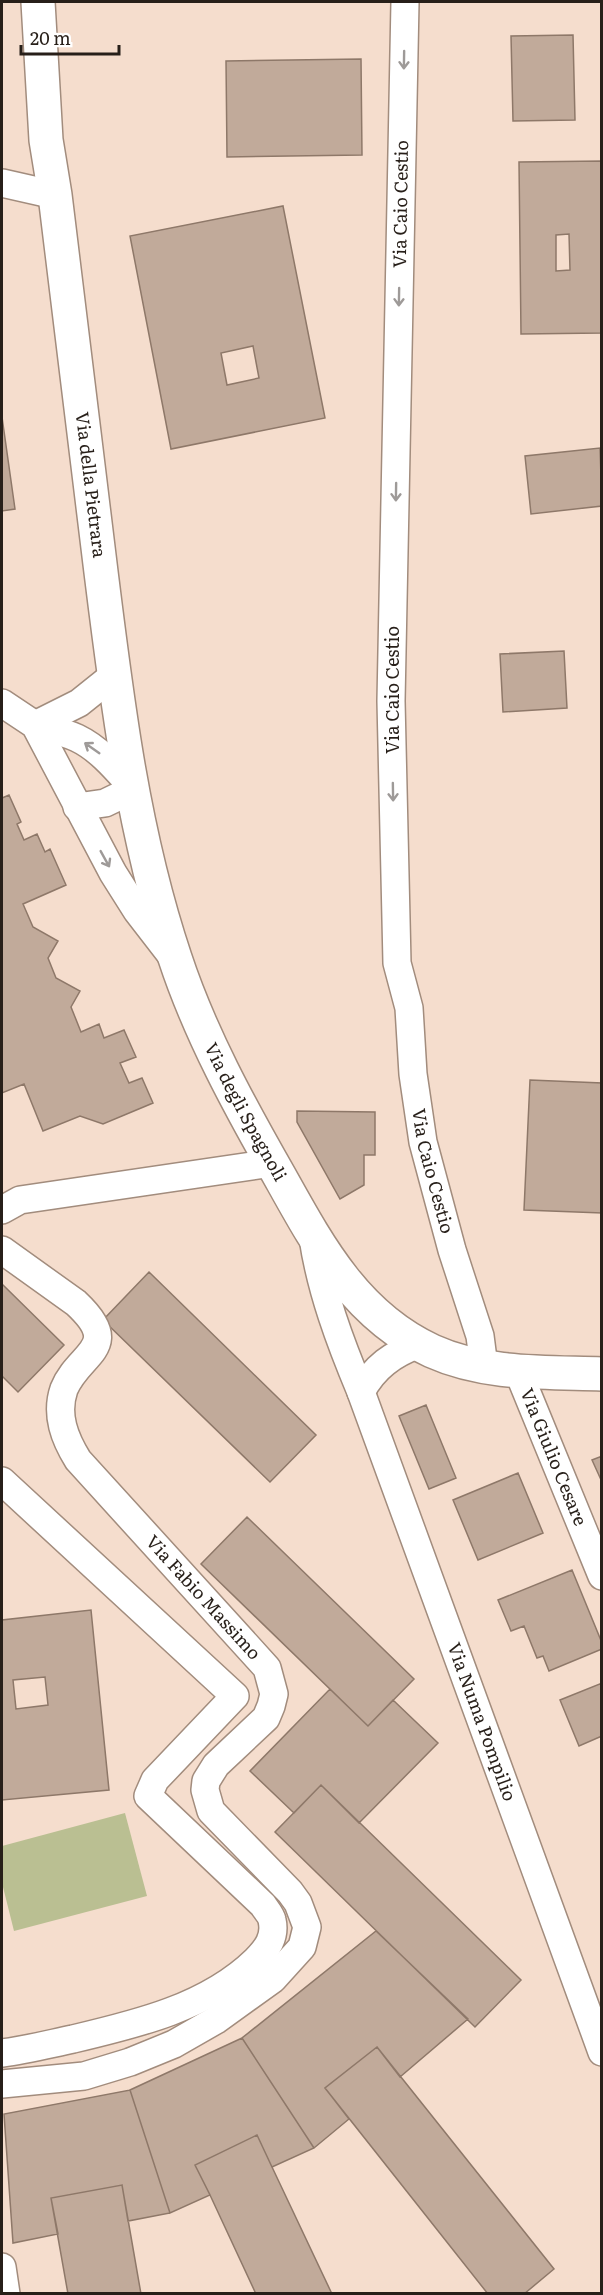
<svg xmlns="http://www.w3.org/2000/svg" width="603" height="2295" font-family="Literata,serif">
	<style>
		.green { fill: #babf92 }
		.building { fill: #c1aa9a; stroke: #8e7869; stroke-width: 1.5; fill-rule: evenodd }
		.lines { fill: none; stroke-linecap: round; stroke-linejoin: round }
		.minor-casing { stroke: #a28c7d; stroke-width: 30 }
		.tertiary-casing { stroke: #a28c7d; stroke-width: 36 }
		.minor { stroke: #fff; stroke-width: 27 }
		.tertiary { stroke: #fff; stroke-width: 33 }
		.oneway { stroke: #9e9a98 }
		.labels { text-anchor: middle; stroke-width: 6; stroke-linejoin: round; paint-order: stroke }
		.street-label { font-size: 18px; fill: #271f19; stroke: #fff }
	</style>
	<rect width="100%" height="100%" fill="#f5ddcd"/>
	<!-- green -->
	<path class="green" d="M125,1813l22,83 -133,35 -12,-48v-37z"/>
	<!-- building -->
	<path class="building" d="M573,35l2,85 -62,1 -2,-85z
		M361,59l1,96 -135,2 -1,-96z
		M602,161v172l-81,1 -2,-172zM569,234l1,36 -14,1v-36z
		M283,206l42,212 -154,31 -41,-213zM253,346l6,32 -32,7 -6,-32z
		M2,417l13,92 -13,2z
		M600,448l2,58 -71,8 -6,-58z
		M564,651l3,57 -64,4 -3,-58z
		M9,795l12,27 -4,2 7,16 13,-6 8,18 5,-3 16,36 -43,19 10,23 25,14 -10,17 8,20 24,13 -9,16 10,25 18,-8 5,14 20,-8 12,27 -16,6 9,20 13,-5 11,25 -50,21 -23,-8 -37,15 -19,-47 -22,9v-295z
		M530,1080l72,3v130l-78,-3z
		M297,1111l78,1v43h-11v30l-24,14 -43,-77z
		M149,1272l167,163 -46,47 -167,-162z
		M2,1284l62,61 -46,47 -16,-16z
		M426,1405l30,73 -27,11 -30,-73z
		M602,1456v26l-10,-22z
		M518,1473l25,60 -65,27 -25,-60z
		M247,1517l167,162 -46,47 -167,-162z
		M572,1570l30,73v6l-53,22 -6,-15 -6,2 -13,-32 -13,5 -13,-31z
		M91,1610l18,180 -107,10v-180zM45,1677l3,28 -32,4 -3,-29z
		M602,1683v53l-23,10 -19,-46z
		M330,1689l38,37 25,-26 45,43 -79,80 -38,-38 -27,28 -44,-42z
		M321,1785l200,195 -46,47 -200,-195z
		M376,1931l92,88 -68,58 -23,-30 -52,41 24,31 -35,29 -72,-110z
		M242,2038l72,110 -42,19 -15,-32 -62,30 15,30 -40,18 -40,-123z
		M377,2047l177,222 -30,25h-36l-163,-206z
		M130,2090l40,123 -42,8 -6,-36 -71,13 7,36 -45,9 -9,-129z
		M257,2135l15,32 60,127h-76l-46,-99 -15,-30z
		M122,2185l19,109h-73l-17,-96z"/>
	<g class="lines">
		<!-- minor casing -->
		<g class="minor-casing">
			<g id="minor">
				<path id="s1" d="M405,2l-14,699 6,262 12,45 4,66 10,68 29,108 28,86 4,31"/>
				<path d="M2,183l53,12"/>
				<path d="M2,703l33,22 78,148 24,38 34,44"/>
				<path d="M35,725c14,4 29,7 42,13 23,11 40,32 57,51l-29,14 -28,4"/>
				<path d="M35,725l44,-22 35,-28"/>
				<path d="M2,1210l18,-10 252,-37"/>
				<path id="s2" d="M313,1238c8,53 27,104 48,154l241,660"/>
				<path id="s3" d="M2,1250l74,53c48,45 3,49 -12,86 -9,26 1,50 14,71l189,208 7,26 -3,12 -5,12 -50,47 -10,16 -1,9 6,21 79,81 8,11 9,24 -5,20 -29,32 -57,41 -42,24 -44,18 -46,14 -82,8"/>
				<path id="s4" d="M518,1371l84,205"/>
				<path d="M361,1392c13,-25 32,-38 58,-48"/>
				<path d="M2,1481l233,215 -80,84 -7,16 115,109c3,5 8,10 9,15 4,17 -5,29 -16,40 -48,47 -119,64 -183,79 -24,5 -47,11 -71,14"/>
				<path d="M2,2267l4,27"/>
			</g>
		</g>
		<!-- tertiary casing -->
		<g class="tertiary-casing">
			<g id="tertiary">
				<path id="s5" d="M38,2l8,138 9,55c15,126 31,251 46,377 16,129 32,261 74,386 25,76 65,149 105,219 39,70 76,139 152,174 53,24 113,21 170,23"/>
			</g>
		</g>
		<!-- minor -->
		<use href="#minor" class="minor"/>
		<!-- tertiary -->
		<use href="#tertiary" class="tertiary"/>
	</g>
	<!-- one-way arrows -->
	<defs><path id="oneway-shaft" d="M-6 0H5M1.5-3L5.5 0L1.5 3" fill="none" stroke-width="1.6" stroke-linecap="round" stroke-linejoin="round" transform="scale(1.5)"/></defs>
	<g class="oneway">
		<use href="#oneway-shaft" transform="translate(404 60) rotate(91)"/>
		<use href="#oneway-shaft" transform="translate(399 297) rotate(91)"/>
		<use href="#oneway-shaft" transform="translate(396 492) rotate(91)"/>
		<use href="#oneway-shaft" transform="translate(92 748) rotate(-145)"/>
		<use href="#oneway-shaft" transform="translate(393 792) rotate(89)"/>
		<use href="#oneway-shaft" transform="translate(105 859) rotate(61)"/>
	</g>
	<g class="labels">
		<!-- street labels -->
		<g class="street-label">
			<text transform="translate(401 204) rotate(-89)" y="6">Via Caio Cestio</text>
			<text dy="6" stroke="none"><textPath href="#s5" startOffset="486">Via della Pietrara</textPath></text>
			<text transform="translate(393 690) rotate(-90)" y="6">Via Caio Cestio</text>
			<text dy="6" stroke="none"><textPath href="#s5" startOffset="1137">Via degli Spagnoli</textPath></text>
			<text dy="6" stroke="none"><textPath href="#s1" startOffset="1173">Via Caio Cestio</textPath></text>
			<text dy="6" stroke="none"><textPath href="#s4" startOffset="93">Via Giulio Cesare</textPath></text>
			<text dy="6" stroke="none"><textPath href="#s3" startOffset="456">Via Fabio Massimo</textPath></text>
			<text dy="6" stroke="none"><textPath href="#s2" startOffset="513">Via Numa Pompilio</textPath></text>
		</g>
	</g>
	<!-- border -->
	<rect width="603" height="2295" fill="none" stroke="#271f19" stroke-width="6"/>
	<!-- scale -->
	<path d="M21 45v9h98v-9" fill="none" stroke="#271f19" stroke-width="3"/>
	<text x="30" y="45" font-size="18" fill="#271f19" stroke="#ffffff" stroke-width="4.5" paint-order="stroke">20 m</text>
</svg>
